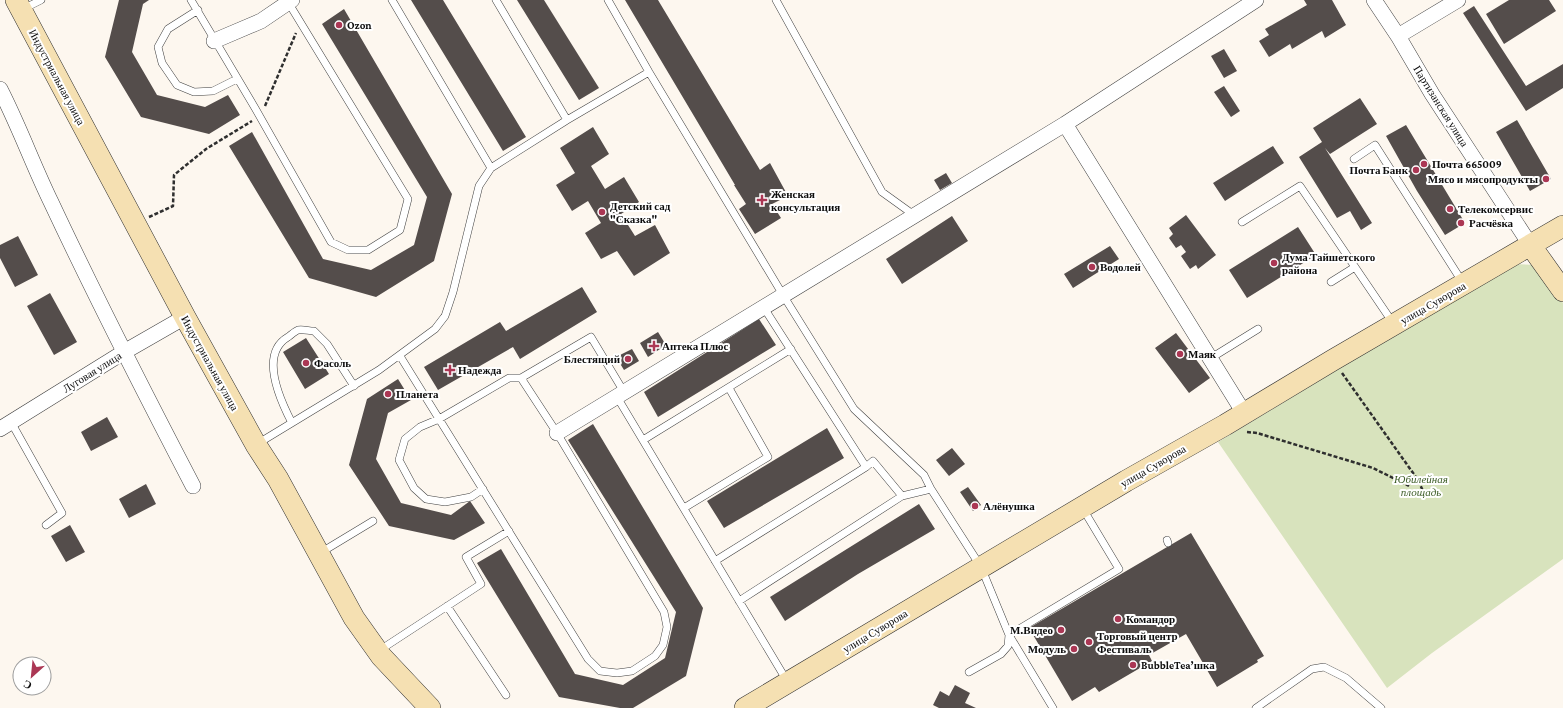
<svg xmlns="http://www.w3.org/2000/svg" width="1563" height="708" font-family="'Crimson Pro',serif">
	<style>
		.green { fill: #d8e3bd }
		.building { fill: #544d4b }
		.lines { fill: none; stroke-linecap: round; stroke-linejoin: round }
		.lane-casing { stroke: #404040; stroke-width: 8 }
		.street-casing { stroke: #404040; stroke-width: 16 }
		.secondary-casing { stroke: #2f2f2f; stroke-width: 22 }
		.path { stroke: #2f2f2f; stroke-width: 2.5; stroke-dasharray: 4 2; stroke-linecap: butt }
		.lane { stroke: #fff; stroke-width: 7 }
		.street { stroke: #fff; stroke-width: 15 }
		.secondary { stroke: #f5e0b2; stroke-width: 21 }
		.poi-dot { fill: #ab3754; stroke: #fff; stroke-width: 1.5 }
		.labels { text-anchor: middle; stroke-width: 4; stroke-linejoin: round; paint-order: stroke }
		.poi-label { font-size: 11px; font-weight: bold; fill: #0d0d0d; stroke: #fff; text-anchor: start }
		.street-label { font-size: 11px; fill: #0d0d0d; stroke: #fff }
		.park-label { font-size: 11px; font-style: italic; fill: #3c5c26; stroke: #fff }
	</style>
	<rect width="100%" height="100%" fill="#fdf7ef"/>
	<!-- green -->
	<path class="green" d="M1511,264l27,1 25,38v256l-131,94 -45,35 -169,-246z"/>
	<!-- building -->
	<path class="building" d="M119,0h30l-6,4 -11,48 25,43 48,12 23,-12 12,20 -31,19 -68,-17 -36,-60z
		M411,0h32l83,137 -23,14z
		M517,0h27l55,88 -20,12z
		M625,0h33l102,170 10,-7 18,33 -16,8 9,14 -26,16 -16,-25 7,-5 -12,-19h1z
		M1304,0h28l14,25 -21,13 -3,-7 -30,18 -2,-5 -21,13 -10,-16 10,-6 -4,-6 42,-24z
		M1509,0h40l7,11 -52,33 -18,-30z
		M1474,6l52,80 37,-22v24l-37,23 -63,-98z
		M344,9l108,185 -18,67 -58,36 -67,-19 -80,-132 23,-14 71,127 48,11 43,-25 13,-48 -105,-173z
		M1224,49l13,22 -13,7 -13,-22z
		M1224,86l16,25 -9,6 -17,-25z
		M1360,98l17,26 -47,30 -5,-6 47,75 -11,7 -11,-19 -13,7 -38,-61 23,-15 -9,-14z
		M1517,120l34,59 -21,12 -34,-59z
		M1406,125l59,98 -20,12 -28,-44 -31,-55z
		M593,127l16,27 -18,12 14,23 19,-12 15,25 -18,12 14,22 20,-11 15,28 -36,23 -17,-25 -16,8 -16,-26 16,-10 -13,-22 -16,10 -16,-26 19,-12 -15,-25z
		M1273,146l11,17 -59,38 -12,-18z
		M946,173l6,10 -12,7 -6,-10z
		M1186,215l30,40 -18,14 -2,-4 -6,4 -9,-13 5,-4 -5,-7 -5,3 -7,-10 4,-4 -4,-6z
		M952,216l16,25 -66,43 -16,-25z
		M1298,227l18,28 -69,43 -18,-28z
		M18,236l20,39 -23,12 -15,-29v-13z
		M1110,246l9,13 -46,29 -9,-14z
		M582,287l15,25 -77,47 -7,-12 -75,43 -14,-23 76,-45 6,9z
		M50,293l27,49 -23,13 -27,-49z
		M759,319l17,26 -118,72 -14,-25z
		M658,332l8,13 -18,12 -8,-14z
		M1176,333l34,45 -21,15 -34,-45z
		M306,338l23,36 -24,15 -22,-37z
		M632,349l7,12 -15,9 -8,-13z
		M398,379l13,21 -23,13 -12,46 25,44 50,12 19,-14 15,22 -31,17 -65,-14 -40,-61 18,-66z
		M107,417l11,20 -27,14 -10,-19z
		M593,424l110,184 -17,68 -53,32h-13l-61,-11 -82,-134 24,-14 74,125 48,11 42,-27 11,-46 -108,-172z
		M827,428l17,30 -120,70 -17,-27z
		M952,448l13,16 -16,12 -13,-16z
		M146,484l10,20 -27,14 -10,-19z
		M968,487l13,18 -8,6 -13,-19z
		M919,504l16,25 -77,45 -73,47 -15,-24z
		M70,525l15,27 -19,10 -15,-26z
		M1191,533l73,123 -7,4 1,2 -41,25 -31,-53 -37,21 3,6 -53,31 -4,-5 -23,14 -43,-73z
		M955,685l15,8 -5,10 11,5h-37l-6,-3 7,-14 9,5z"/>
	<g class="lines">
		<!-- lane casing -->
		<g class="lane-casing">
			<path id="lane" d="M191,0l64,108 76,134 17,8h20l32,-20 8,-31 -120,-197
				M496,0l71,120 82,-48
				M608,0l41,72 134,223 71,114 70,66 7,14 50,78 28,68 -1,11 -7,8 -32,18
				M776,0l106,192 32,23
				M23,9l18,-9
				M198,10l-30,19 -10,18 4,16 15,22 17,7 19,-1 24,-12
				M1354,159l21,-14 88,138
				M491,168l76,-48
				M1242,222l58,-36 93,137
				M1331,282l24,-15
				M764,308l102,159
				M400,356c63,101 126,202 188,303l12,12 17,2 15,-2 23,-15 8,-11 4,-18 -3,-15 -107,-179 -36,-55h-12l-70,41 -19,8 -15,12 -6,21 15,28 12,11 19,3 26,-5 12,-8
				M1211,358l47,-29
				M521,378l70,-41 33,55
				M617,397l170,284
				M11,422l51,91 -16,12
				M292,423c-12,-23 -33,-69 -4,-86 3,-2 7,-6 10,-7 5,-1 11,1 16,1l13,13 27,42
				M643,440l148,-91
				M257,444l122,-74 56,-41 10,-13 8,-24 26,-106 12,-18 -99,-168
				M902,496l29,-7
				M684,508l84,-51 -39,-69
				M1167,540l1,3
				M320,553l53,-32
				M715,561l151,-94 7,-6 29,35 -163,105
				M447,606l59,89
				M380,650l101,-66 -15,-27 43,-26
				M1053,708l-44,-73 110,-66 -36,-60
				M1256,708l56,-39 12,-2 22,11 35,30"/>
		</g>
		<!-- street casing -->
		<g class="street-casing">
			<path id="street" d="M1374,0l24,36 34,58 99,152
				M1398,36l60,-36
				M214,41l47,-20 31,-21
				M0,89c19,37 33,76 51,113 45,96 93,190 142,284
				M1065,124l179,289
				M0,429l124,-77 61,-35
				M557,433l508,-309 191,-124"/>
		</g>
		<!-- secondary casing -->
		<g class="secondary-casing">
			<path id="secondary" d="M16,0l169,317 71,128 22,34 76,139 27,38 49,52
				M1531,246l32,45
				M745,708l381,-227 99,-56 108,-65 230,-134"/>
		</g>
		<!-- path -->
		<path class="path" d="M265,106l31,-73
			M149,217l24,-11 1,-31 32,-26 46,-28
			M1342,373l76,107 5,11
			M1247,432l10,1 116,35 36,18"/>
		<!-- lane -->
		<use href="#lane" class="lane"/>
		<!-- street -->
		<use href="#street" class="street"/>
		<!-- secondary -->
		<use href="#secondary" class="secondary"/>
	</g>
	<!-- markers -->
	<g class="poi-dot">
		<circle cx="339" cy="25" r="4"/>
		<circle cx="1424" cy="164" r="4"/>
		<circle cx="1416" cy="170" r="4"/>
		<circle cx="1546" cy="179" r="4"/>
		<path d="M760 194h4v4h4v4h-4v4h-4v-4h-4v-4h4z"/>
		<circle cx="1450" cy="209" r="4"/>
		<circle cx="602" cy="212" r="4"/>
		<circle cx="1461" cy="223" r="4"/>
		<circle cx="1274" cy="263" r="4"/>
		<circle cx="1092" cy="267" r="4"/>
		<path d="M652 340h4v4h4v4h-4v4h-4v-4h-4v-4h4z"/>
		<circle cx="1180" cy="354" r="4"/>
		<circle cx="628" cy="359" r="4"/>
		<circle cx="306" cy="363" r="4"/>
		<path d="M448 364h4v4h4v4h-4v4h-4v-4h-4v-4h4z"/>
		<circle cx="388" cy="394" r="4"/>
		<circle cx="975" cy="506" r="4"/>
		<circle cx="1118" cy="619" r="4"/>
		<circle cx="1061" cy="630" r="4"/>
		<circle cx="1089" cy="642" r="4"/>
		<circle cx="1074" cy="649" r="4"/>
		<circle cx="1133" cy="665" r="4"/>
	</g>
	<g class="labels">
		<!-- poi labels -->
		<g class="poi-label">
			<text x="347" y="29">Ozon</text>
			<text x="1432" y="168">Почта 665009</text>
			<text x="1408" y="174" text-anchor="end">Почта Банк</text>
			<text x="1538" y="183" text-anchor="end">Мясо и мясопродукты</text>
			<text x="771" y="198">Женская<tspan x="771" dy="13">консультация</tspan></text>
			<text x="610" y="210">Детский сад<tspan x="610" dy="13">"Сказка"</tspan></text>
			<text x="1458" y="213">Телекомсервис</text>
			<text x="1469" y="227">Расчёsка</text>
			<text x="1282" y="261">Дума Тайшетского<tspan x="1282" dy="13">района</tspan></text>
			<text x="1100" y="271">Водолей</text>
			<text x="662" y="350">Аптека Плюс</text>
			<text x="1188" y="358">Маяк</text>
			<text x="620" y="363" text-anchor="end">Блестящий</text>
			<text x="314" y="367">Фасоль</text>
			<text x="458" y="374">Надежда</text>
			<text x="396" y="398">Планета</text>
			<text x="983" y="510">Алёнушка</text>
			<text x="1126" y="623">Командор</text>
			<text x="1053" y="634" text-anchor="end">М.Видео</text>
			<text x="1097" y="640">Торговый центр<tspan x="1097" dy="13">Фестиваль</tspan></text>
			<text x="1066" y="653" text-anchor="end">Модуль</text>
			<text x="1141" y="669">BubbleTea’шка</text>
		</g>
		<!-- street labels -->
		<g class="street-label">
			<text transform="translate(57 77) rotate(62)" y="4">Индустриальная улица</text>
			<text transform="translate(1441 106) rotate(58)" y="4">Партизанская улица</text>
			<text transform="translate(1433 303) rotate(-30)" y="4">улица Суворова</text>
			<text transform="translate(210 363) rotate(61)" y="4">Индустриальная улица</text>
			<text transform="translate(92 372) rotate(-32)" y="4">Луговая улица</text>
			<text transform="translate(1153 466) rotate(-30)" y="4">улица Суворова</text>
			<text transform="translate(875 631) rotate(-31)" y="4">улица Суворова</text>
		</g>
		<!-- park labels -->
		<g class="park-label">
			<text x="1421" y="483">Юбилейная<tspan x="1421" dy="13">площадь</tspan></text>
		</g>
	</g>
	<!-- north arrow -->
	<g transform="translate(32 676) rotate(207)"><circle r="19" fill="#ffffff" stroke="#9e9e9e"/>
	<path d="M0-3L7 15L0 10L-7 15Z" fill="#ab3754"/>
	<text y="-6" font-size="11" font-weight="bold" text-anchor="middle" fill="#0d0d0d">С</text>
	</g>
</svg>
